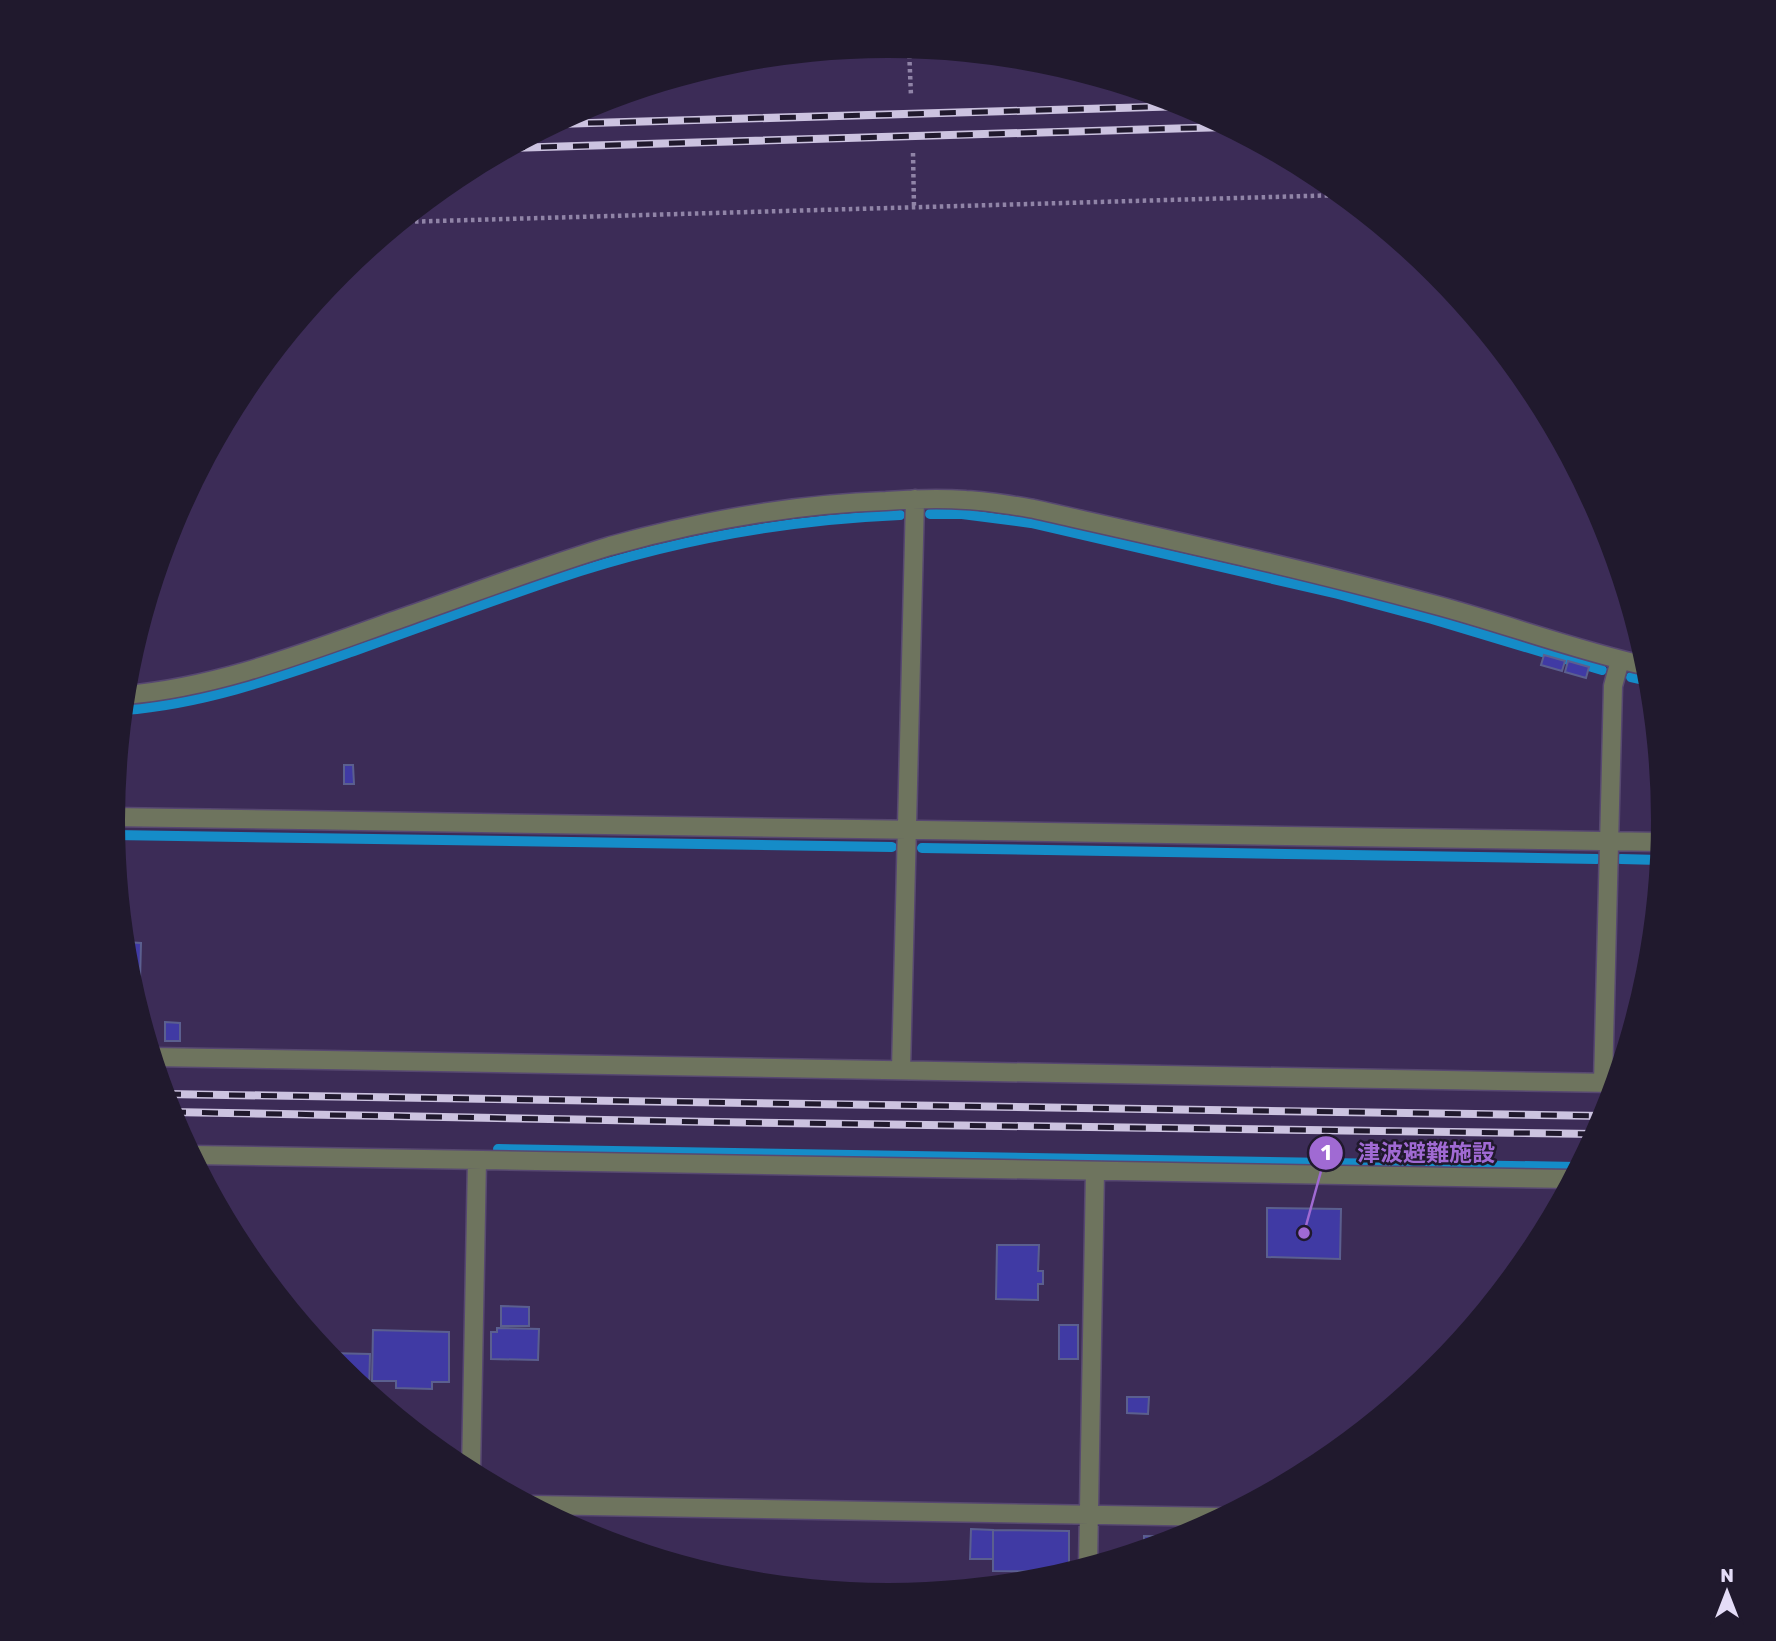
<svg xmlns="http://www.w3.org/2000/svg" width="1776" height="1641" font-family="Rubik,'Noto Sans JP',sans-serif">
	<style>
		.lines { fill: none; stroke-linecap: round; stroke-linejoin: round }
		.stream { stroke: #158cc8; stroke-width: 10 }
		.building { fill: #403aa4; stroke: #5b5f8f; stroke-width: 2 }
		.minor-casing { stroke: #574871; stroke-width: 21 }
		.path { stroke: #9084a7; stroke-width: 4.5; stroke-dasharray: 3.5 3.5; stroke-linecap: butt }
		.minor { stroke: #6e745e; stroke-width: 18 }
		.rail-casing { stroke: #ccc3e0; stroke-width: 8 }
		.rail { stroke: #20192d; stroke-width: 5; stroke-dasharray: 16; stroke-linecap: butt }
		.leader { fill: none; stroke: #a06ad3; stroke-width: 2.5 }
		.callout-dot { fill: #a06ad3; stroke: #20192d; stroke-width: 2.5 }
		.mark-label { font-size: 21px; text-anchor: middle; font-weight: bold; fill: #fff }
		.callout-label { font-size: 23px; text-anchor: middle; font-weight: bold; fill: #a06ad3; stroke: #20192d; stroke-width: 5; stroke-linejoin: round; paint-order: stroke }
	</style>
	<rect width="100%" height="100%" fill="#3c2c57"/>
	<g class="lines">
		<!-- stream -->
		<path class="stream" d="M930,514h32l69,9 307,71 94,25 170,51
			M1631,677l18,4
			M124,710c80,-6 155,-33 230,-59 66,-24 132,-48 199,-71 112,-38 228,-60 347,-65
			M114,835l778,12
			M922,848l675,11
			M1621,859l38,1
			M498,1149l1079,18"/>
	</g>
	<!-- building -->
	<path class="building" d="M1544,655l21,6 -3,10 -21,-6z
		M1568,661l21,6 -3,11 -21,-6z
		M344,765h9l1,19h-10z
		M125,942l16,1 -1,38h-9l-3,-10z
		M165,1022l15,1v18h-15z
		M1267,1208l74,1 -1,50 -73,-2z
		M997,1245h42l-1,26h5v13h-5v16l-42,-1z
		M501,1306l28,1v19h-28z
		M1059,1325h19v34h-19z
		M497,1328l42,1 -1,31 -47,-1v-27h6z
		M373,1330l76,2v50h-17v7l-36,-1v-7h-24z
		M327,1353l43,1 -1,39 -29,-25z
		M1127,1397h22l-1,17 -21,-1z
		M971,1529l22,1v29h-23z
		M993,1530l76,1v41l-76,-1z
		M1144,1536l39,1 -39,12z"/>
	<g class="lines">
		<!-- minor casing -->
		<g class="minor-casing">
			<path id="minor" d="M125,695c97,-8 189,-46 280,-78 68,-24 136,-50 205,-71 90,-25 183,-42 276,-45 27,-2 53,-3 80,-1 23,1 45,5 68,9 133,30 266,59 398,95 72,19 142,46 215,62
				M113,817l1548,25
				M154,1057l1460,26
				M901,1070l14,-571
				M1603,1083l10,-397 7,-26
				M192,1155l1379,24
				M471,1472l6,-312
				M533,1505l688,12
				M1088,1566l7,-395"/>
		</g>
		<!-- path -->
		<path class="path" d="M909,48l2,48
			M913,153l1,54
			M401,222l941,-27"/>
		<!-- minor -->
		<use href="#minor" class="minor"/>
		<!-- rail casing -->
		<g class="rail-casing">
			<path id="rail" d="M556,124l631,-18
				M509,148l718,-21
				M165,1094l1439,22
				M170,1112l545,10 880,12"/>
		</g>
		<!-- rail -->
		<use href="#rail" class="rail"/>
	</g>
	<!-- crop -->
	<path d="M0 0H1776V1641H0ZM887 58H889A762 762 0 0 1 1651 820V821A762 762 0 0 1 889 1583H887A762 762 0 0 1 125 821V820A762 762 0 0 1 887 58Z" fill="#20192d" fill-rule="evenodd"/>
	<!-- callouts -->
	<path class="leader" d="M1304 1233L1326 1153"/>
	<g class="callout-dot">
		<circle cx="1304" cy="1233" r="7"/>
		<circle cx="1326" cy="1153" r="18"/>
	</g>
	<g class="mark-label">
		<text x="1326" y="1160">1</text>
	</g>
	<g class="callout-label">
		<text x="1426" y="1161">津波避難施設</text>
	</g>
	<!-- north arrow -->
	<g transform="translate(1727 1592)" stroke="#20192d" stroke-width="5" paint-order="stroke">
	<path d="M0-5L12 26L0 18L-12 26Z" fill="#e4dcf7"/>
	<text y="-10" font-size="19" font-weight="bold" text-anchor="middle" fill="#e4dcf7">N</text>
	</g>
</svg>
